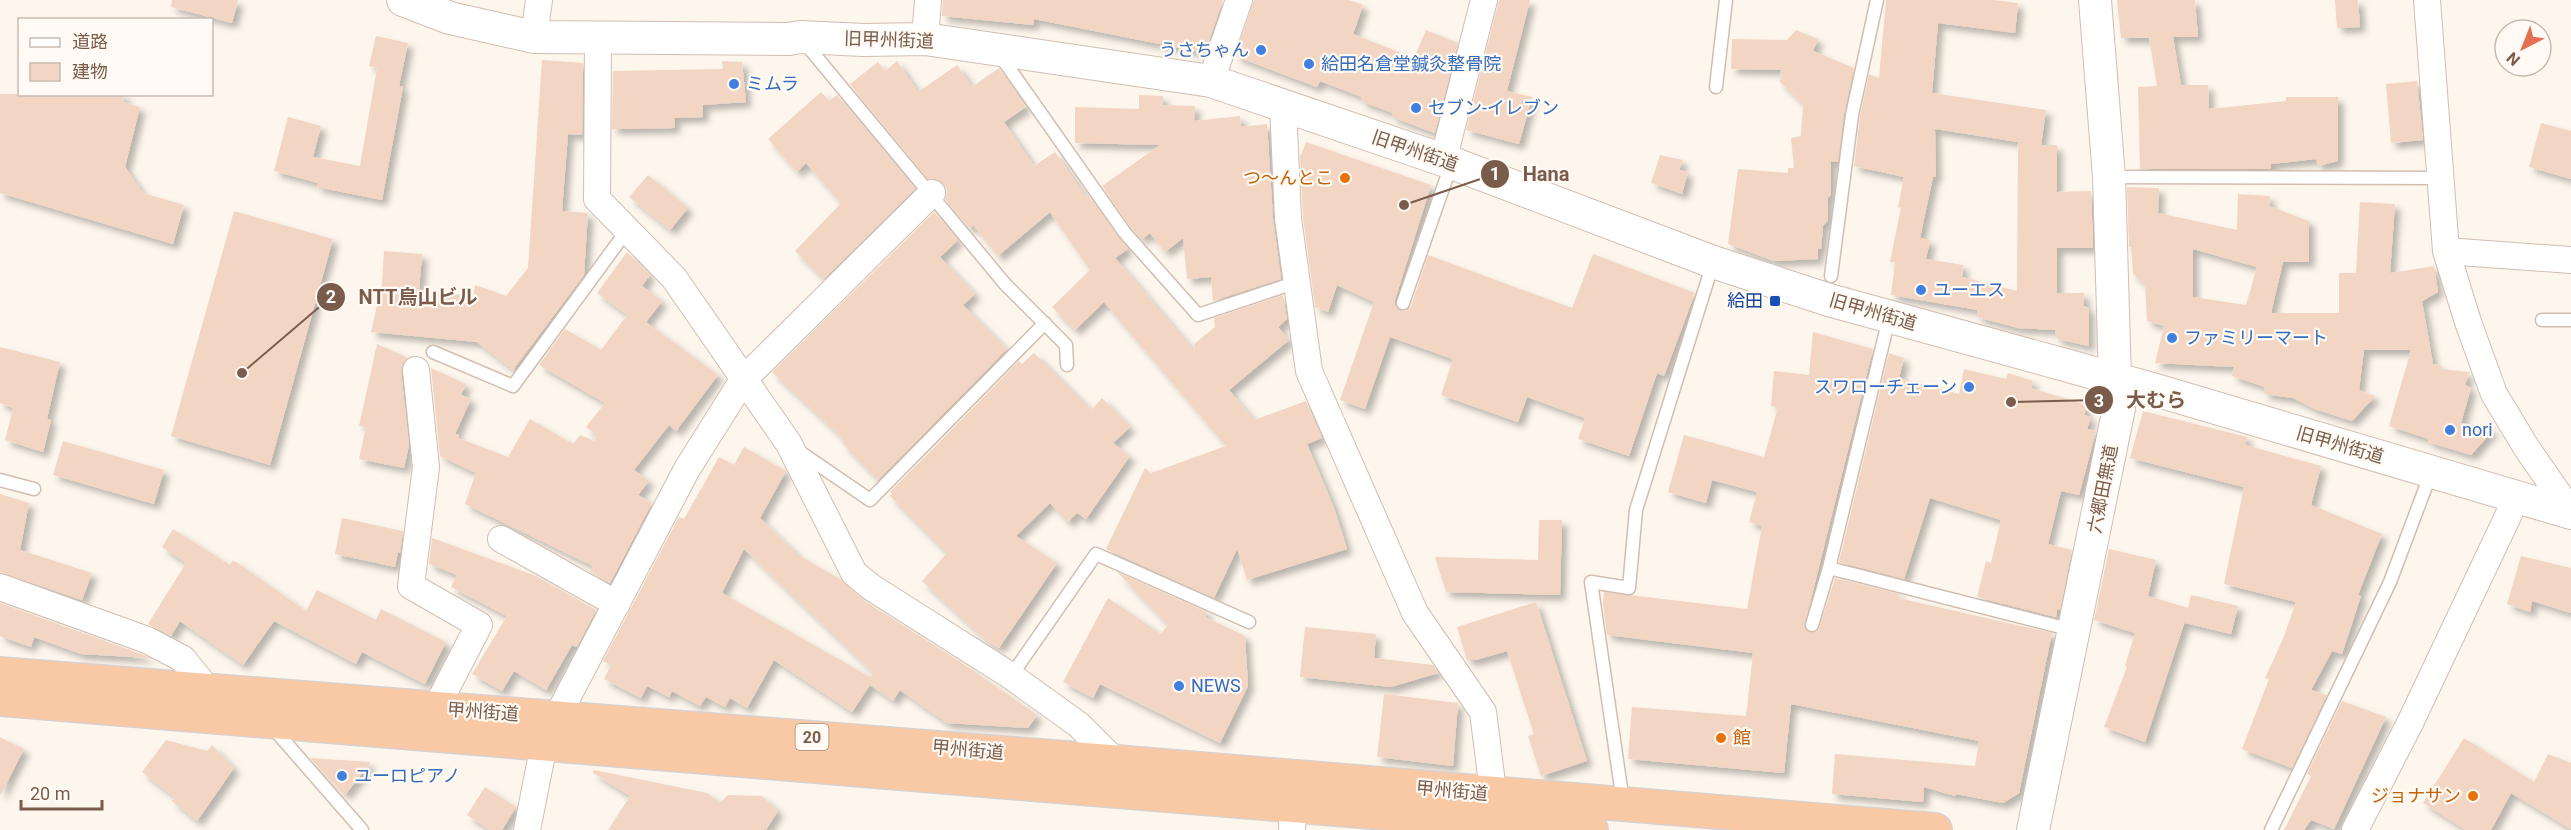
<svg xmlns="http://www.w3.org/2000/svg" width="2571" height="830" font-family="Roboto,'Noto Sans JP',sans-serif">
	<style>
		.building { fill: #f3d5c3; fill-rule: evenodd; filter: url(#shadow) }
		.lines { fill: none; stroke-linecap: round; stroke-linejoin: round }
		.service-casing { stroke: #d1beb0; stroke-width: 15 }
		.minor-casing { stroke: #d1beb0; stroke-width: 28 }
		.tertiary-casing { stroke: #d1beb0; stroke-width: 34 }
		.trunk-casing { stroke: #dad1cd; stroke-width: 36 }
		.service { stroke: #fff; stroke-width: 12 }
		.minor { stroke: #fff; stroke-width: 26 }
		.tertiary { stroke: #fff; stroke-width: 32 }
		.trunk { stroke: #f9c8a4; stroke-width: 33 }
		.shop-dot { fill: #3f7fe0; stroke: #fffaf3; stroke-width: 2 }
		.food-dot { fill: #e8710a; stroke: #fffaf3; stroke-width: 2 }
		.transit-dot { fill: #1a4fb4; stroke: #fffaf3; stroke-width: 2 }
		.labels { text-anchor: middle; stroke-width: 4.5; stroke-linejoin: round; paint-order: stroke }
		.shield { fill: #fffaf3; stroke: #a28b7f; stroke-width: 1.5 }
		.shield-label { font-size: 16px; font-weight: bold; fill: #7a5c4d }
		.street-label { font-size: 18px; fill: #7a5c4d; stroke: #fffaf3 }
		.shop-label { font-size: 18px; fill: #366cbe; stroke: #fffaf3; text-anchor: start }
		.food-label { font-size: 18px; fill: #c56008; stroke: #fffaf3; text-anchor: end }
		.transit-label { font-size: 18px; fill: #164399; stroke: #fffaf3; text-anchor: end }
		.leader { fill: none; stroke: #7a5c4d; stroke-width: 2 }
		.callout-dot { fill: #7a5c4d; stroke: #fffaf3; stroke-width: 2 }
		.mark-label { font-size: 18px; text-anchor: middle; font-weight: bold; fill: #fff }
		.callout-label { font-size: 20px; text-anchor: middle; font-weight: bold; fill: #7a5c4d; stroke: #fffaf3; stroke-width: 4.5; stroke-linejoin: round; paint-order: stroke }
	</style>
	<defs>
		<filter id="shadow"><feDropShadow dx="5.5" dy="5.5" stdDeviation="3" flood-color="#0004"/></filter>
	</defs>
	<rect width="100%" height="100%" fill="#fdf6ec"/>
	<!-- building -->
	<path class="building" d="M172,0h66l-6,23 -61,-16z
		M943,0h280l-18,53 -171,-34 -1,6 -91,-9z
		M1254,0h95l14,5 -10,29 61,24 12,-28 32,13 -23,90 -43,-16 1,-4 -32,-12 1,-4 -42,-16 -3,6 -82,-31z
		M1499,0h31l-23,91 25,6 -13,47 -53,-14z
		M1886,0h107l25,3 -3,30 -77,-10 -6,70 114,17 -5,35h16v47l34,-1 2,57h-36v45h27v13l5,2v38l-32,-7 -2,-9 -37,-2 -41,-11 1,-7 -87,-15 4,-33h-5l11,-54 -3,-1 6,-30 -50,-11 6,-50 9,-42 10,4zM1935,129l83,13 -1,149 -55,-14 1,-12 -37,-6 4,-19 -10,-2 13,-61h3z
		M2117,0h78l3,37h-25l8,48h27l1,24 77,-8v-4h52v64l-20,5 -2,-7 -45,5v5h-131l-2,-82 19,-1 -8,-48h-28z
		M2335,0h23l2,27 -23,1z
		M1796,30l22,9 -5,12 41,17 -10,46 -6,48 -7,-1v33l-3,4v22l-5,6 -2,23h-3v10l-44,2 -46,-17 10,-75 50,4v-5h6l-3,-30 10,-2 2,-32 -23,-22 1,-12 -50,-1 1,-30 55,1z
		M376,36l32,7 -9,43 4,1 -21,113 -65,-13 1,-4 -44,-12 14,-54 33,9 -8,31 47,9 17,-98 -8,-2z
		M542,60l41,3 -1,72 -14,-1 -6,77 26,2 -4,62 -71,95 -36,-28 -106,-10 11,-48 2,-33 38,3 -3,37 54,5 2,-11 31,11 22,-28z
		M722,61l20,1 4,40 -43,3v12l-29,1 1,10 -63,1 1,-58 110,-2z
		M897,61l21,31 39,-27 15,22 27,-19 27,39 -22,15 30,44 21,-14 31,45 2,-2 40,54 -13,9 80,94 -1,-8 21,-17 -1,-9 69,-23 4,24 -9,8 11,13 -60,50 25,30 52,-19 16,37 -15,6 27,64 13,41 -100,31 -10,-31 -23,49 -108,-49 39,-81 6,5 75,-27 -122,-144 -29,28 -23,-23 38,-37 -40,-58 -52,44 -25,-31 -3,4 -25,-30 2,-9 -4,-7 -7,-4h-8l-78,-95 28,-22 7,9z
		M2417,81l6,59 -32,3 -5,-59z
		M821,92l8,9 8,-6 78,94 -91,90 -29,-28 46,-48 -35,-40 -9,9 -29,-33z
		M0,94h125l-2,8 17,5 -15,60 18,26 41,12 -11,39 -173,-51z
		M1139,95l24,1v9l32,1 -1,15 46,-5 1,11 26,-3 6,95 8,60 -68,22 -2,-24 -24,2 -4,-41 -18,14 -15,-19 -8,6 -11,-11 -29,-42 58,-41 -85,-2v-36l64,2z
		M2541,123l30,8v48l-42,-12z
		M1306,142l125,43 -36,115v5l5,6h5l6,-5 17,-51 144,53 21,-54 102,39 -31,83 -7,-3 -28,83 -51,-17 7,-21 -58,-21 -9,25 -77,-27 12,-36 -63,-22 -25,72 -25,-9 34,-98 -37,-17 -9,27 -13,-5 -12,-90 -3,-60z
		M1660,155l23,5 -4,10 9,2 -6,22 -31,-11z
		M648,175l40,33 -18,22 -41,-33z
		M2127,187l32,1 -1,25 79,17 1,-36 32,2 -1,10 40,15v41h-26l-12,51h68v-40h17l4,-71 35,2 -5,69 44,-7 4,26 -16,9 11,63 9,2 -1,3 28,3 -4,13 6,3 -10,35 33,6 -23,26 -43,-13 1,-3 -40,-13 22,-76h-47l-5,40 16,6 -23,25 -37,-12 -22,-11 -29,-4 1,-7 -33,-11 2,-9 -79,-4 9,-37 -17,-5 -2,-37 -12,-10 -2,-27h-2zM2193,249l64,18 -11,38 -53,-8z
		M234,211l99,28 -63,226 -99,-29z
		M934,212l24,28 -18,17 35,37 -12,11 44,44 -129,131 -36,-37 3,-3 -73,-68z
		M627,252l23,23 -8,11 20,15 -16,21 72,53 -42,56 -7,-6 -35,45 15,11 -11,14 14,8 -42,80 -20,-11 3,-6 -128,-62 11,-31 -36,-17 -9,-88 35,16 -5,11 10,4 -16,35 4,1 -1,3 50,19 22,-38 43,25 7,-9 14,6 3,-6 -11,-8 19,-24 -66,-38 26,-36 36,21 26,-35 -30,-22z
		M1813,332l60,17 -69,278 6,6 8,-2 17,-53 64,16 -1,4 154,35 -33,160 -16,10 -47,-9 -1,2 -31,-9 -1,15 -91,-8 3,-40 140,12 4,-25 -188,-37 -7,69 -156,-14 4,-52 114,9 7,-63 -146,-18 -4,-31 1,-12 143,17 15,-83 -13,-4 8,-30 -45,-12 -6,23 -38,-11 16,-57 80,22 14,-50 -7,-1 3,-35 35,4z
		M377,344l31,14 -5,5 -2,8 8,74 -5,23 -45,-9 7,-32 -7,-1z
		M0,347l60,15 -13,57 4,1 -8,32 -38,-12 8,-32 -13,-5z
		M1034,353l57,57 11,-12 28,29 -17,16 17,13 -44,63 -9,-6 -9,9 -18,-19 -34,33 41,27 -58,85 -12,-7 -65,-60 25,-28 -57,-57 2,-2 -2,-2 129,-131 3,3z
		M1889,353l15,5 -5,20 60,16 5,-25 42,10 2,-6 25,8 -2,7 56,17 -3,10 7,2 -4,12 9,2 -17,64 -18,-4 -13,53 24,6 -12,60 -3,-1 -1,8 -79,-20 9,-36 5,2 10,-43 -71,-22 -26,81 -65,-17z
		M2143,411l104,26 -2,8 76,21 -10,39 71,29 -24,61 3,1 -19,58 -10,-3 -21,39 16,5 -35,73 -50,-19 27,-70 -4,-1 18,-39 13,-37 -72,-18 20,-97 -114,-29z
		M63,441l101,29 -10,34 -101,-29z
		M744,447l42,24 -26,47 38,37 43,25 22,20 102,65 72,50 -9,13 -81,-5 -47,-33 -7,11 -23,-16 -18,27 -78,-52 -27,48 -17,-10 -5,9 -19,-10 -6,9 -28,-15 -3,6 -22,-11 -6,12 -37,-19 7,-14 -8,-4 76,-144 5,2 35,-62 15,8zM744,549l130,124 -4,4 -148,-84z
		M0,494l29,9 -9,47 72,23 -10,27 -82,-28z
		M342,518l61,13 -3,22 -2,-1 -3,15 -60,-13z
		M1539,520h23l-2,75 -114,-3 -11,-35 103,3z
		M173,529l57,36 3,-5 73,51 11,-21 59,30 5,-11 65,33 -21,42 -63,-32 -6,12 -82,-43 -31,44 -63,-44 -9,15 -23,-12 38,-61 -24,-16z
		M432,538l104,38 60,34 -19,37 -5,-2 -26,45 -32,-19 -12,20 -30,-17 35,-58 -56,-29 6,-12 -28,-11z
		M2109,549l47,11 -8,36 40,12 3,-13 47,11 -7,28 -46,-11 2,-8 -42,127 -41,-15 23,-60 -2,-1 10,-33 -41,-13z
		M2521,556l50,12v45l-39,-12 -2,11 -23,-8z
		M1117,572l90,40 -2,5 40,19 3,50 -28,57 -120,-59 -7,14 -30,-16 45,-84 53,36 7,-9z
		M1536,602l51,159 -46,15 -13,-40 6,-2 -27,-83 -31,9h-9l-10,-33z
		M0,603l141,51 9,4 -69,-4 -47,-17 -3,10 -31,-11z
		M1305,627l71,7 -2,24 59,7 5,8 -47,14 -91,-10z
		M1384,694l74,9 -5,63 -76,-9z
		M2342,701l44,16 -52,112 -23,-9 -7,10h-20l27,-54 -4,-2z
		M0,737l24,12 -24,47z
		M2464,738l70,44 14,-28 23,9v66l-60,-36 -20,37h-25l-43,-27z
		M166,740l41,11 5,-6 22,23 -37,53 -25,-20 3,-4 -33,-25z
		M310,758l61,4 -26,33z
		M594,770l113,23 13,10 8,-8 34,1 16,15 -12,19h-158l22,-34 -37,-23z
		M485,787l31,20 -14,23h-12l-23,-15z"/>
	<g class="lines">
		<!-- service casing -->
		<g class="service-casing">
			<path id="service" d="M804,42l201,242 61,61 1,20
				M999,54l126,179 73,82 99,-33
				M1716,87l10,-87
				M2110,177l329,1
				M1831,276l21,-161 25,-115
				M1403,303l48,-138
				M2542,320h29
				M433,352l80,34 115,-157
				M797,450l73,50 175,-177
				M0,480l34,9
				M1829,568l243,62
				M1812,625l17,-57 60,-250
				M1011,676l85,-122 153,68
				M273,728l89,102
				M1623,802l-32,-220 38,6 7,-78 77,-247
				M2271,830l119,-248 41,-109"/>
		</g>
		<!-- minor casing -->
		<g class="minor-casing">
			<path id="minor" d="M2427,0l19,251 22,71 26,72 32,53 45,65
				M534,37l5,-37
				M598,39l-1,160 77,79 115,166 65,129 17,14 140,89 68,49 37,37
				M925,39l3,-39
				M1211,81l28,-81
				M1283,105l5,113 21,153 106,242 68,99 8,63 -1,20
				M1443,161l41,-161
				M2446,251l125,9
				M416,370l10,97 -15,119 68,39 -43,83
				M501,539l116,65
				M0,587l147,53 36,19 25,31
				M557,717l130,-248 56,-89 189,-187
				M527,830l17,-86
				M1292,830l1,-25
				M2355,830l55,-107 107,-226"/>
		</g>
		<!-- tertiary casing -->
		<g class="tertiary-casing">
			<path id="tertiary" d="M403,0l47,18 84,19 255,2 11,-2 64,3 61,-1 286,42 241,82 261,99 116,38 323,89 419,124
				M2033,830l86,-422 -4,-29 -6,-202 -14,-177"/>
		</g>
		<!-- trunk casing -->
		<g class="trunk-casing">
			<path id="trunk" d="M0,674l1116,88 819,68
				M0,699l1591,131"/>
		</g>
		<!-- service -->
		<use href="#service" class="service"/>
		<!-- minor -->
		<use href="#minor" class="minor"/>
		<!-- tertiary -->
		<use href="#tertiary" class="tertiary"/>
		<!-- trunk -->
		<use href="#trunk" class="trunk"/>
	</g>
	<!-- markers -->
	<g class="shop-dot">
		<circle cx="1261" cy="50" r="6"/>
		<circle cx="1309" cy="64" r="6"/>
		<circle cx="734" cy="84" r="6"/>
		<circle cx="1416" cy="108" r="6"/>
		<circle cx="1921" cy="290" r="6"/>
		<circle cx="2172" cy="338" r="6"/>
		<circle cx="1969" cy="387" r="6"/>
		<circle cx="2450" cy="430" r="6"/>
		<circle cx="1179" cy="686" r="6"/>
		<circle cx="342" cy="776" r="6"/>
	</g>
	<g class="food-dot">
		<circle cx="1345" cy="178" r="6"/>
		<circle cx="1721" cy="738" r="6"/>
		<circle cx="2473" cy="796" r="6"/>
	</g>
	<rect class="transit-dot" x="1769" y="295" width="12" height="12" rx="3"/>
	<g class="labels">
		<!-- shield labels -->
		<rect class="shield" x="795.5" y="724" width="33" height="26" rx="4.5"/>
		<g class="shield-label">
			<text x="812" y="743">20</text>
		</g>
		<!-- street labels -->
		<g class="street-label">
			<text transform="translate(889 40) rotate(2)" y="6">旧甲州街道</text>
			<text transform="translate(1415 151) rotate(19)" y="6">旧甲州街道</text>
			<text transform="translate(1873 312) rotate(16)" y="6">旧甲州街道</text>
			<text transform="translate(2340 445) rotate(16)" y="6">旧甲州街道</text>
			<text transform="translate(2103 489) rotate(-79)" y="6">六郷田無道</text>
			<text transform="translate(483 712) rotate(4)" y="6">甲州街道</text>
			<text transform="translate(968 750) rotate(5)" y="6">甲州街道</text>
			<text transform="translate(1452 791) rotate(5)" y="6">甲州街道</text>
		</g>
		<!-- shop labels -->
		<g class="shop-label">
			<text x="1249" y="56" text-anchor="end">うさちゃん</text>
			<text x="1321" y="70">給田名倉堂鍼灸整骨院</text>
			<text x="746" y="90">ミムラ</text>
			<text x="1428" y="114">セブン-イレブン</text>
			<text x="1933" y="296">ユーエス</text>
			<text x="2184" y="344">ファミリーマート</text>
			<text x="1957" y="393" text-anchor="end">スワローチェーン</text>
			<text x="2462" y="436">nori</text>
			<text x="1191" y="692">NEWS</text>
			<text x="354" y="782">ユーロピアノ</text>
		</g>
		<!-- food labels -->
		<g class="food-label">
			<text x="1333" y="184">つ～んとこ</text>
			<text x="1733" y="744" text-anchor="start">館</text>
			<text x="2461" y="802">ジョナサン</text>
		</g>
		<!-- transit labels -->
		<g class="transit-label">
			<text x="1763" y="307">給田</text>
		</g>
	</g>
	<!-- callouts -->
	<path class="leader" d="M1404 205L1495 174M242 373L331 297M2011 402L2099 400"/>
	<g class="callout-dot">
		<circle cx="1404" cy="205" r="6"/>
		<circle cx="242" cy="373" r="6"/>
		<circle cx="2011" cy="402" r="6"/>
		<circle cx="1495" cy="174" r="15"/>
		<circle cx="331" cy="297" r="15"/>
		<circle cx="2099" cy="400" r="15"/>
	</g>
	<g class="mark-label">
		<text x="1495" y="180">1</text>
		<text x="331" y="303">2</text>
		<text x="2099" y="407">3</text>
	</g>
	<g class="callout-label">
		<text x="1546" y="181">Hana</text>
		<text x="418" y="304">NTT烏山ビル</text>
		<text x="2156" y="407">大むら</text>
	</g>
	<!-- legend -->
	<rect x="18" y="18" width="195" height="78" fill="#fffaf3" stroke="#cabbb1" stroke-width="1.5"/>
	<rect x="30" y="38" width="30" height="9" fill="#ffffff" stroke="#cabbb1" stroke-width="1.5"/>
	<text x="72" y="48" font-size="18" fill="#7a5c4d">道路</text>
	<rect x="30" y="63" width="30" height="18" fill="#f3d5c3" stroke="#cabbb1" stroke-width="1.5"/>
	<text x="72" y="78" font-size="18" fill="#7a5c4d">建物</text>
	<!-- north arrow -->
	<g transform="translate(2523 48) rotate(222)"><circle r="28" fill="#fffaf3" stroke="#cabbb1" stroke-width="1.5"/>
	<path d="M0-4.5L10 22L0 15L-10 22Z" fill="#e76f51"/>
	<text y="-9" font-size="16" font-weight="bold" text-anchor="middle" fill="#7a5c4d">N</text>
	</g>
	<!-- scale -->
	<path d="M21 800v9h81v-9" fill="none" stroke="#7a5c4d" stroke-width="3"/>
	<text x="30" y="800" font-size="18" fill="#7a5c4d" stroke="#fffaf3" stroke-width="4.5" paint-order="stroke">20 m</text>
</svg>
